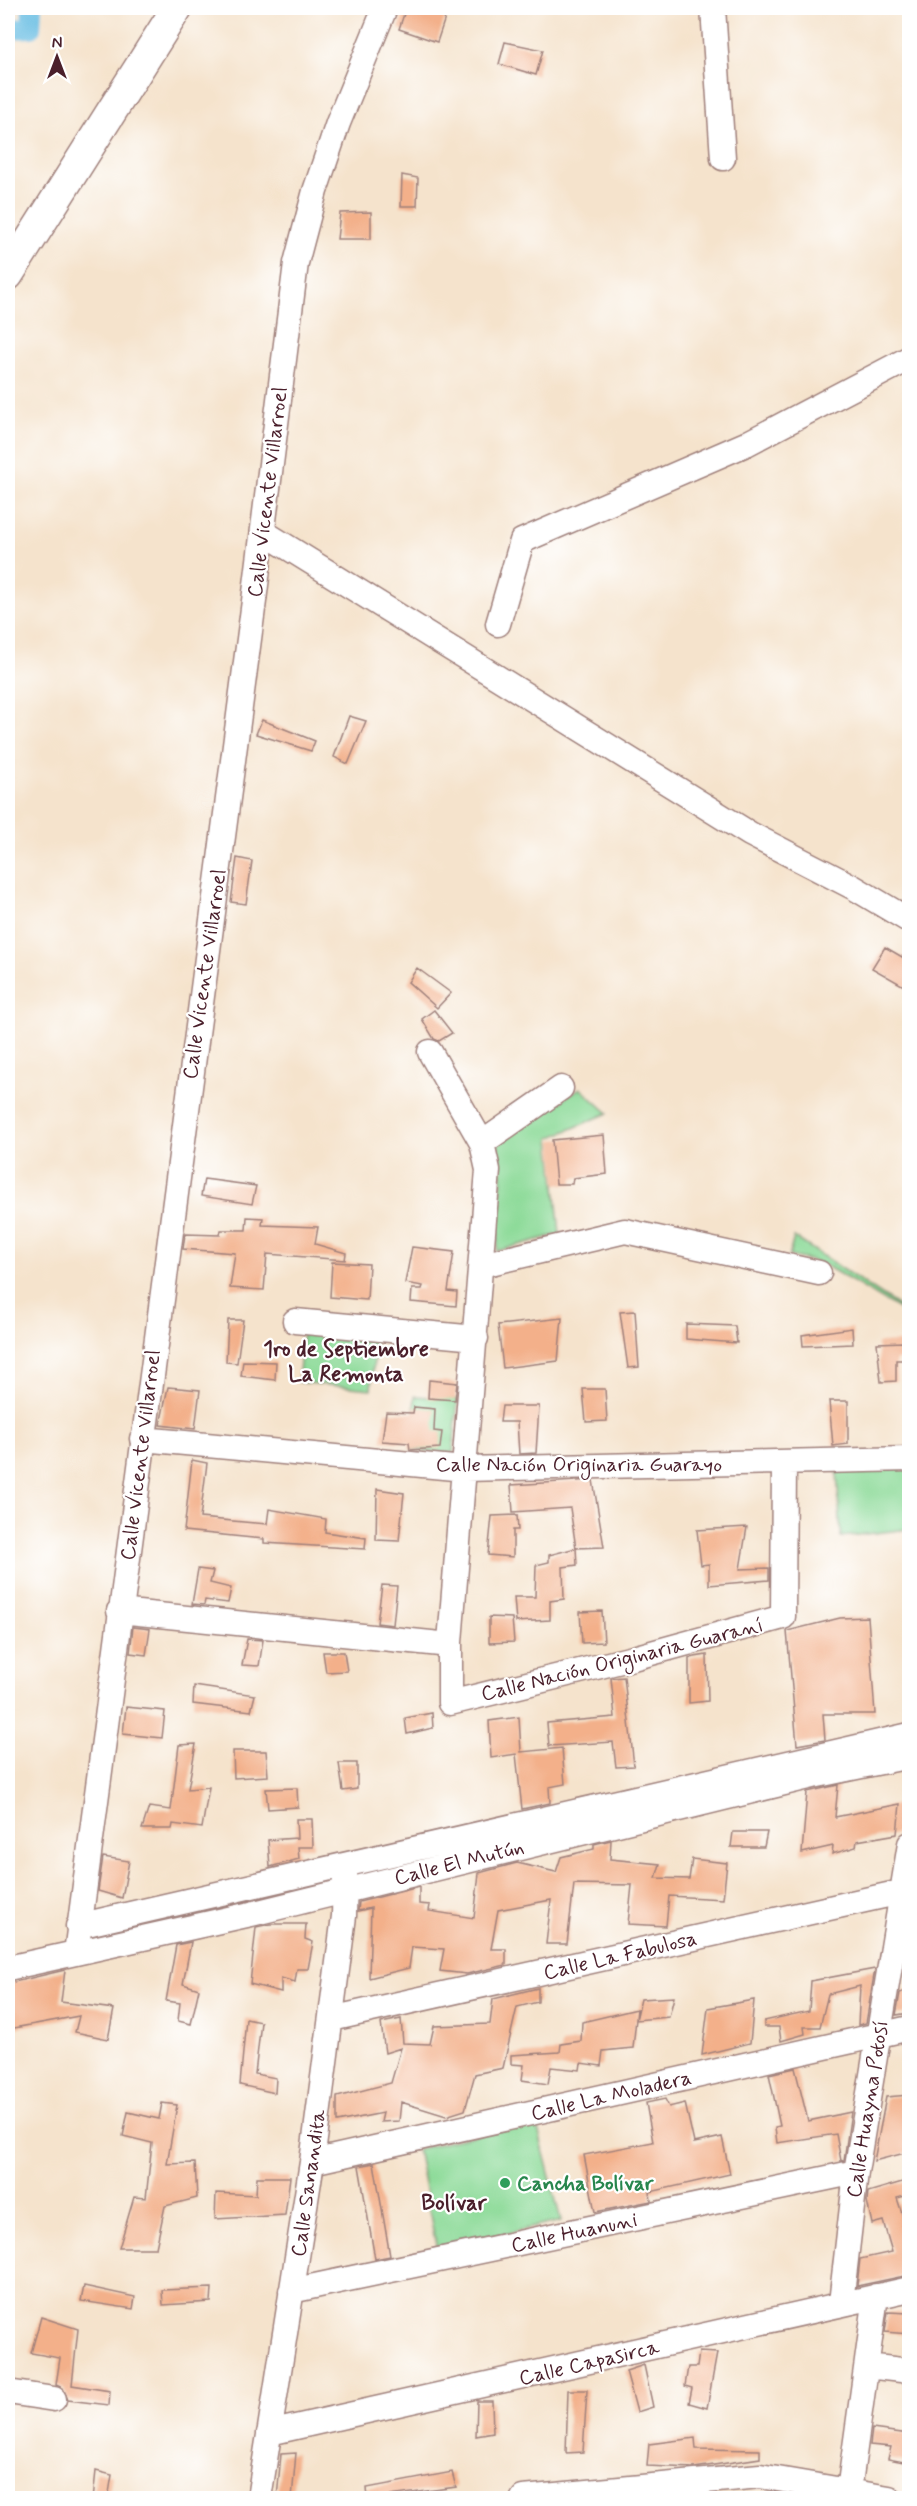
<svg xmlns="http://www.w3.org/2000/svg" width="917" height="2506" font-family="Mynerve,sans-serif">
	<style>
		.green { fill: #8cda98; stroke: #6b7c62; stroke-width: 1.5 }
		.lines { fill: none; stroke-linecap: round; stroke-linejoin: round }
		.canal { stroke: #65bce2; stroke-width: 20 }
		.building { fill: #f3b08a }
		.minor-casing { stroke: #a0817c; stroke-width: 27 }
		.major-casing { stroke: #a0817c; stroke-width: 33 }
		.minor { stroke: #fff; stroke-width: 24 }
		.major { stroke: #fff; stroke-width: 30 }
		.leisure-dot { fill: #2e9e5b; stroke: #fff; stroke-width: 2 }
		.labels { text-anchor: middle; stroke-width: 4.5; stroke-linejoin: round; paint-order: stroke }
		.street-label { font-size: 21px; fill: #4a1f2b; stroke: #fff }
		.leisure-label { font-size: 21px; font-weight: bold; fill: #27864d; stroke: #fff; text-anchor: start }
		.neighbourhood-label { font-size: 22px; font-weight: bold; fill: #4a1f2b; stroke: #fff }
	</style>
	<rect width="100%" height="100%" fill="#fff"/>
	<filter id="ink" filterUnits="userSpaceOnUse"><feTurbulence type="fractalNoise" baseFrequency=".0167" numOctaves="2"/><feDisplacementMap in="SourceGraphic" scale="12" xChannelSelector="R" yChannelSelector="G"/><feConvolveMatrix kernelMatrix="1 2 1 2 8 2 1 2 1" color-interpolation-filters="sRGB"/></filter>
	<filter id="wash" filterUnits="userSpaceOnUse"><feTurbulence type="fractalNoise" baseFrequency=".008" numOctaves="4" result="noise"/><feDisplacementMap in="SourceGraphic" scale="24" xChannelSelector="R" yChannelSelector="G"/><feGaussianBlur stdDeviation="1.35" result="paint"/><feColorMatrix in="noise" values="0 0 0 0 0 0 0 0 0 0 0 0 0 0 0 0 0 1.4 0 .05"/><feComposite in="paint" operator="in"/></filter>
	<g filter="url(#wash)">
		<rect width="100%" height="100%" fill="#f5e3cc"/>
		<!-- green -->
		<path class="green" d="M580,1088l28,25 -58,25 10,96 -63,17 5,-76 -4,-31z
			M794,1237l115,76v2l-88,-52 -32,-7z
			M303,1331l73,8 -5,50 -73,-7z
			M415,1396l43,3 -5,54 -42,-3z
			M909,1467v62l-68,8 -4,-65z
			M536,2121l25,100 -124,29 -20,-101z"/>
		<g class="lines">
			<!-- canal -->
			<path class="canal" d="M8,29l23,-1 1,-20"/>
		</g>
		<g id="blocks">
			<!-- building -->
			<path class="building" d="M406,8h30l11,4 -10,30 -38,-13z
				M505,42l38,8 -7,25 -37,-11z
				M402,175l16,3 -1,28h-16z
				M371,212v27h-34l3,-26z
				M349,716l17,5 -18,43 -14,-7z
				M262,720l53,21 -4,10 -55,-17z
				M237,858l15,3 -6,43 -15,-2z
				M885,947l24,14v28l-37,-21z
				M417,968l34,25 -14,15 -29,-26z
				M434,1010l18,23 -13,8 -5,-2 -12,-20z
				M604,1135l3,39 -34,4 -1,6h-16l-4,-44z
				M204,1179l52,7 -4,18 -51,-8z
				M247,1217l16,1 -1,7 56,2 -3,17 31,9 -1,7 -78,-6 -3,36 -34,-2 5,-35 -52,-4 2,-15 35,1 1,-5h25z
				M412,1247l42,5 -6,39 9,1 -1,14 -45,-4 1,-13h10l1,-3 -18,-3z
				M332,1262l37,2 -2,36 -37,-3z
				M635,1311l4,56 -11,1 -8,-56z
				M562,1318l-4,43 -55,7 -5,-43z
				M228,1320h15l-6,43 -11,-1z
				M686,1324l49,2 2,17 -51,-4z
				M852,1328l1,16 -50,2 -1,-11z
				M904,1342l3,18h-11v21l-15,1 -4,-39z
				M243,1361l33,1 -1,18 -34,-4z
				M429,1380l28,3 -2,17 -27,-2z
				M168,1387l32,3 -5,39 -35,-4z
				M583,1389h22l2,32 -21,1z
				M829,1401h19v43l-15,2z
				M502,1406h37l-3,47 -17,1 -2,-32h-17z
				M414,1407l21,2 -1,22 8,1 -2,16 -30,2 -1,-7 -27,-2 4,-29 27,1z
				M192,1460l15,3 -7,55 67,6 2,-15 57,10 -1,13 41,6 -1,11 -101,-6v-4l-80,-8z
				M593,1480l11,67 -28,1 -6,-40 -57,4 -2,-27z
				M377,1489l27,4 -5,48 -23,-1z
				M517,1515l1,15h-5v27l-25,-2 4,-39z
				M747,1527l-7,42 29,-1v12l-60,5v-21l-8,1 -4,-35z
				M576,1548l1,17 -14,2 1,32 -14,2v19l-34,2 -2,-25h21l1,-32 13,-3v-7z
				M198,1569l15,2 -3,12 21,5 -3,15 -23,-3 -1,5 -12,-1z
				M382,1585l15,1 -4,39 -16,-2z
				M602,1611l2,31 -22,1 -2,-31z
				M489,1617l23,1 2,24 -25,1z
				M868,1617l7,97h-52l2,26 -28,5 -10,-114 53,-13z
				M133,1627l17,2 -4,26 -16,-2z
				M247,1639l16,1 -4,26 -17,-1z
				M323,1652h21l3,19 -21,1z
				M707,1655l1,46 -19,2v-45z
				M624,1677l10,89 -18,1 -3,-25 -64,4 -2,-23 68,-6 -4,-39z
				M194,1686l61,9 -4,16 -58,-7z
				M126,1707l39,4 -3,27 -39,-4z
				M432,1713l1,15 -26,6 -2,-16z
				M519,1717l2,35 41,-4 3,36 -16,3 1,16 -28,6 -6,-55 -25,4 -2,-37z
				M196,1744l-8,45 21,-2 -7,41 -29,-4 -1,5h-30l7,-22 22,3 8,-65z
				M233,1751h33l2,25 -34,2z
				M339,1763h18v26l-14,2z
				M838,1785l-3,32 65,-13 -3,30 -40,7 -1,6 -24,7 1,-8 -31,7 5,-61z
				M297,1788l1,19 -30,2 -2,-20z
				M296,1819h16l1,28h-15l1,12 -29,8 -2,-27 29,-2z
				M733,1832h34l-3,15h-33z
				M611,1840l-1,19 50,5 -4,14 33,1 3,-20 35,4 -4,36 -54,-3 -3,30 -38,-2 4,-39 -58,-1 -7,60h-21l5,-44 -53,10 -7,39h15v16l-39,9 -27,-3 4,-22 -32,-2 -3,21 -40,10 2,-70 -13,3 1,-9 60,-15v17l11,1 -1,6 45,7 5,-45 38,-10 39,9 5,-15 33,-8v-5z
				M103,1857l26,4 -7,37 -24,-7z
				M270,1924h36l-1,15 8,3 -5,27h-11l-2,13 -14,-4v14l-31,-8 6,-57z
				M191,1942l-8,42 16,5 -8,35 -13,-3 2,-18 -14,-2 10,-56z
				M875,1969l-9,54 -8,2 2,-39 -32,8 -8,33h-16l1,7 -24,7 -2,-14h-15v-6l45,-10 2,-30z
				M65,1970l-4,32 53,7 -6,30 -33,-7 4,-16 -71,13v-15h3l-1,-31z
				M538,1988v14l-21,5 -14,61 -28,6 -10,36 -19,6 -45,-14 -2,19 -18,1 2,-9 -46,9v-25l54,-14 10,-35 -16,5 -4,-30 20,-4 2,24 27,1 4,-18 56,-2 3,-25z
				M909,1989v24l-13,2 4,-22z
				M674,1997l-5,20 -33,3 5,-21z
				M754,2000l-4,43 -48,12 6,-47z
				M637,2009l-4,39 -30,3 -2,15 -20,-3 -1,7 -29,-3 -3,17 -26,-4 2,-15 -13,-1v-9l49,-3 1,-8 20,-3 1,-19z
				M246,2019l15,3 -6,52 21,4 -1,15 -35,-8z
				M795,2068l13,53 43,-9 -7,48 -3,1 -5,-27 -59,9 -2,-16 5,-1 -11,-52z
				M909,2095v57l-35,9 12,-64z
				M665,2099l4,8 16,-4 9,40 28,-6 8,37 -80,18 1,9 -56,11 -11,-57 69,-13 -7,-39z
				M162,2103l15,2 -10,59 28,-1 2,35 -32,8 -9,42h-37l15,-51 12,1 6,-55 -29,-7 5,-24 31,7z
				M374,2163l16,93 -15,3 -16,-93z
				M257,2177h33l-5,38 -70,4 1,-26 40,2z
				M909,2180v15l-12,3 12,37v40l-52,11 3,-27 32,-7 -9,-31 -11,3 -5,-23 1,-9z
				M84,2286l51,11 -2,12 -52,-8z
				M212,2288l-1,14 -48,3 -1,-15z
				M888,2312l21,1v21l-24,-2z
				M41,2317l37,12 -6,56 38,6 -1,14 -41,-5 -5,-12 -7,-3 4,-27 -29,-5z
				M699,2352l18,1 -10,55 -18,-5 3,-15 -7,-2 3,-19h9z
				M644,2365l9,42 -16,5 -11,-41z
				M568,2390h19l-4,62 -17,1z
				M477,2401h15l1,32 -17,3z
				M872,2429l37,5v29l-21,-4 3,-12 -21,-2z
				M695,2438l1,11 64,1v8l-66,10 -47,-2 2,-22z
				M296,2453l-4,45h-15l4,-44z
				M96,2471l16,4 -4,24h-15z
				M452,2472l4,15 -88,12 -1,-11z"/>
		</g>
	</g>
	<g filter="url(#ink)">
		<use href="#blocks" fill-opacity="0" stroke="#a0817c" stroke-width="1.5"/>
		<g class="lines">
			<!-- minor casing -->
			<g class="minor-casing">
				<path id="minor" d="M713,8l10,150
					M263,532l487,302 103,53 57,34
					M498,624l24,-83 224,-97 164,-86
					M430,1052l52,91 6,27 -38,472v61l183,-45 150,-41 1,-155
					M482,1143l79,-55
					M482,1265l143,-34 194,42
					M295,1321l181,17
					M142,1439l323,30 445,-10
					M119,1611l331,34
					M78,1926l832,-191
					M76,1953l178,-1352 42,-338 19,-72 23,-68 47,-115
					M8,1968l243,-54 562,-138 97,-20
					M331,2019l579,-129
					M312,2162l598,-134
					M291,2291l565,-119
					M841,2303l15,-131 54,-328
					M867,2366l43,5
					M8,2392l46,7
					M269,2433l641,-144
					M259,2498l53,-336 32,-246 1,-42
					M523,2498l237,-22 129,22
					M848,2498l28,-202"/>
			</g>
			<!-- major casing -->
			<g class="major-casing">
				<path id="major" d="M8,275l169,-267"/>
			</g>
			<!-- minor -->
			<use href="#minor" class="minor"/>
			<!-- major -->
			<use href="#major" class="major"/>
		</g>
	</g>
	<!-- markers -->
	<circle class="leisure-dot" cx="505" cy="2183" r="6"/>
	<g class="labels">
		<!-- street labels -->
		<g class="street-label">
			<text transform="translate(267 492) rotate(-83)" y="7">Calle Vicente Villarroel</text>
			<text transform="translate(204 974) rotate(-82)" y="7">Calle Vicente Villarroel</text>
			<text transform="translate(140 1455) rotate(-83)" y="7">Calle Vicente Villarroel</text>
			<text x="579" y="1471">Calle Nación Originaria Guarayo</text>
			<text transform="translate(622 1659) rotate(-14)" y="7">Calle Nación Originaria Guaraní</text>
			<text transform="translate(459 1862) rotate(-14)" y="7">Calle El Mutún</text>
			<text transform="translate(620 1955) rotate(-13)" y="7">Calle La Fabulosa</text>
			<text transform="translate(611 2095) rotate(-13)" y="7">Calle La Moladera</text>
			<text transform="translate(867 2109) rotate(-81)" y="7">Calle Huayna Potosí</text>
			<text transform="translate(308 2183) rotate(-82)" y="7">Calle Sanandita</text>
			<text transform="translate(574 2232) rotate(-12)" y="7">Calle Huanuni</text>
			<text transform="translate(589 2362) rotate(-13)" y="7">Calle Capasirca</text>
		</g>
		<!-- leisure labels -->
		<g class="leisure-label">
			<text x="517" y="2190">Cancha Bolívar</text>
		</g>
		<!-- neighbourhood labels -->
		<g class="neighbourhood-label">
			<text x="346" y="1356">1ro de Septiembre<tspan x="346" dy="25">La Remonta</tspan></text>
			<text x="454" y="2210">Bolívar</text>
		</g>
	</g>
	<!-- margin -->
	<rect width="917" height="2506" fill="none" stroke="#fff" stroke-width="30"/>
	<!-- north arrow -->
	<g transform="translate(57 57)" stroke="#ffffff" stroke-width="4.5" paint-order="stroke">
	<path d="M0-4.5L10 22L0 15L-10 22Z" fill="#4a1f2b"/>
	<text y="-9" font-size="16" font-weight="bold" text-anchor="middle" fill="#4a1f2b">N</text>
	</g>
</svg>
